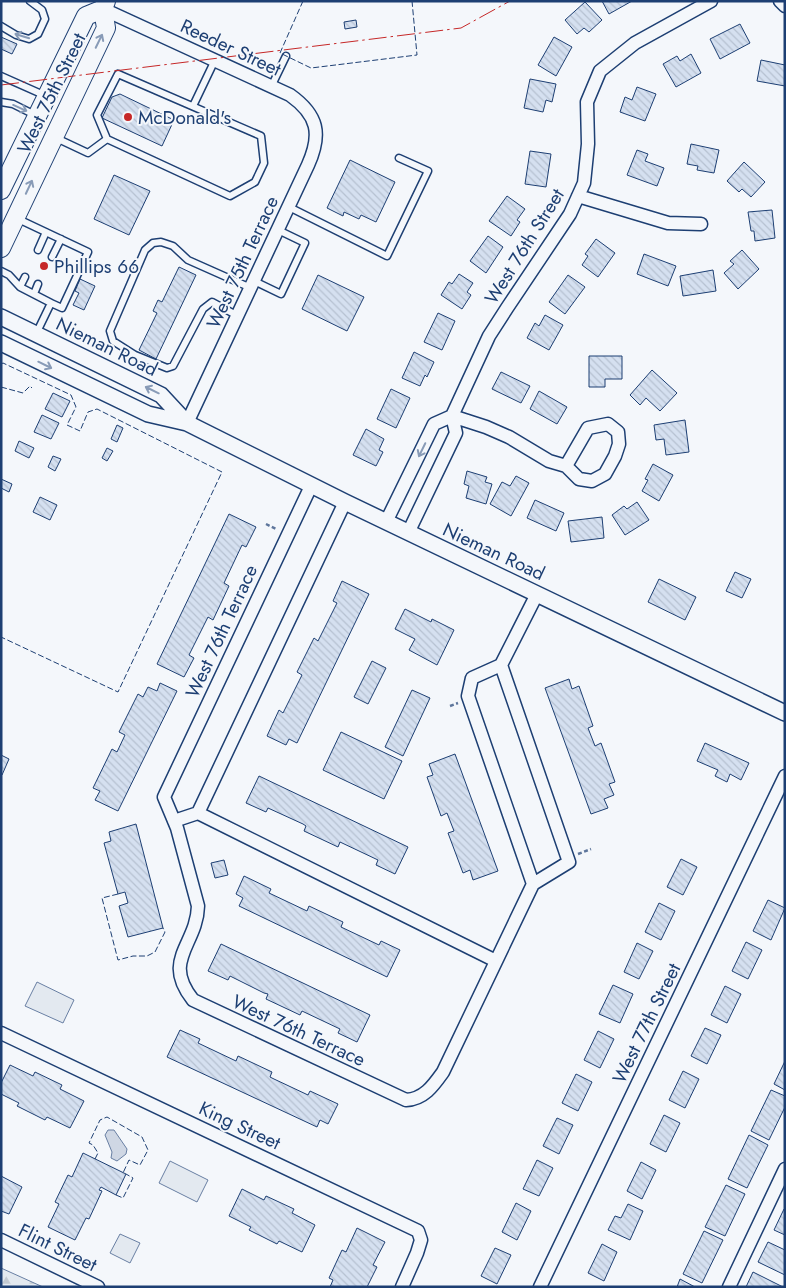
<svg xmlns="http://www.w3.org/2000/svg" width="786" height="1288" font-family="Jost,sans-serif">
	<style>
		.green { fill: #e3e9f0; stroke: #687fa3 }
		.forest { fill: url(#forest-firs); stroke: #687fa3 }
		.water { fill: #cfd7e4; stroke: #687fa3 }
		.building { fill: url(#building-back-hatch); stroke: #1d3f73 }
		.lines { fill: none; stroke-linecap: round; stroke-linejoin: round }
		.service-casing { stroke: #1d3f73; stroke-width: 9 }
		.minor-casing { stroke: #1d3f73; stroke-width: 15 }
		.tertiary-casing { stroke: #1d3f73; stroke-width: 18 }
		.secondary-casing { stroke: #1d3f73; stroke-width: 20 }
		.path { stroke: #5e769c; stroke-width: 2.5; stroke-dasharray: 4 2.5; stroke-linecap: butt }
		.service { stroke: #f4f7fb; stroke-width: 6 }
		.minor { stroke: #f4f7fb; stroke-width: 12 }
		.tertiary { stroke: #f4f7fb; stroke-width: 15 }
		.secondary { stroke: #f4f7fb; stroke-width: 18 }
		.fence { stroke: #1d3f73; stroke-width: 1; stroke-dasharray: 6 2.5; stroke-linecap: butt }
		.power { stroke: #c62828; stroke-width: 1; stroke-dasharray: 18 4 2.5 4; stroke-linecap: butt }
		.oneway { stroke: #889bb7 }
		.poi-dot { fill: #c62828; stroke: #f4f7fb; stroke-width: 2 }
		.labels { text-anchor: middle; stroke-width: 4; stroke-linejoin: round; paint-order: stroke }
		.street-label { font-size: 19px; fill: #1d3f73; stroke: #f4f7fb }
		.poi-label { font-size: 19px; fill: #1d3f73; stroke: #f4f7fb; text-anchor: start }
	</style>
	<defs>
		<pattern id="forest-firs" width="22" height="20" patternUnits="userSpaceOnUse" patternTransform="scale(1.25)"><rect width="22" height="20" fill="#e3e9f0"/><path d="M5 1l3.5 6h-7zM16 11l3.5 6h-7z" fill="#c2c9d1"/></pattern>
		<pattern id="building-back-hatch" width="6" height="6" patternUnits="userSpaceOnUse" patternTransform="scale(1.25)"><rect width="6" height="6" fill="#d5e0f0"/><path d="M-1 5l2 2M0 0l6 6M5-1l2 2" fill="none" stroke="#b6c1d1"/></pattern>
	</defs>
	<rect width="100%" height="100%" fill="#f4f7fb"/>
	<!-- green -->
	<path class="green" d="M37,982l37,18 -11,23 -38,-17z
		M170,1161l38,19 -11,22 -38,-19z
		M120,1234l20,9 -10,20 -20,-10z"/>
	<!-- forest -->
	<path class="forest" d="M1,1268l42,19h-42z"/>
	<!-- water -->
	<path class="water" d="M108,1130h6l13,19 -1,5 -9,7 -6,-3 1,-6 -7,-17z"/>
	<!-- building -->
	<path class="building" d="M602,1h30l-23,13z
		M585,2l17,18 -13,12 -5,-4 -7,6 -12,-14z
		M356,20l1,7 -12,2 -1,-7z
		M740,24l10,19 -30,16 -10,-20z
		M1,37l16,7 -5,10 -11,-5z
		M554,37l18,10 -16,29 -18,-11z
		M691,54l10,19 -25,14 -13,-23 14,-8 3,5z
		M761,60l24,5v21l-28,-5z
		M530,79l26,5 -4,18 -6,-2 -3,12 -19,-4z
		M637,87l19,7 -11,27 -25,-9 5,-15 7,3z
		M120,94l54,26 -12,26 -60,-28 10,-21z
		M691,144l28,6 -5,23 -17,-3 1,-4 -11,-2z
		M637,150l11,4 -3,7 19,7 -7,18 -30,-11z
		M530,151l21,3 -5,33 -21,-3z
		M350,160l45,22 -19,40 -15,-7 -2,4 -15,-7 -1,4 -16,-8z
		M744,162l21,20 -14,15 -9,-8 -3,3 -12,-11z
		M114,175l36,16 -21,44 -35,-16z
		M507,196l18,13 -8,11 3,2 -9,14 -22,-15z
		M772,210l3,28 -20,3 -1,-10h-3l-3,-19z
		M488,236l15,11 -17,26 -16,-12z
		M596,239l19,14 -17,24 -16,-12 6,-9 -3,-2z
		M742,250l17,19 -21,20 -14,-16 10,-9 -4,-3z
		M644,254l32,12 -8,20 -31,-12z
		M179,267l17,8 -40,84 -17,-9 18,-37 -4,-2 5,-11 4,2z
		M713,270l3,21 -33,5 -3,-20z
		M459,274l14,9 -6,9 4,3 -9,14 -21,-14 8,-13 3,2z
		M318,275l46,22 -17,34 -45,-22z
		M568,275l17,12 -20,27 -16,-12z
		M80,279l15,7 -11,24 -11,-5 6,-12 -4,-2z
		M438,313l17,8 -13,29 -18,-8z
		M545,315l18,10 -14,25 -22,-12 8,-15 4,3z
		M414,352l20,10 -7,15 -2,-2 -5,11 -18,-8z
		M589,356h33v23h-17v8h-16z
		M652,370l25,23 -17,18 -14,-13 -6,7 -10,-10z
		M501,372l29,14 -9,17 -29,-14z
		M391,389l19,9 -14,30 -19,-9z
		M539,391l28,16 -10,17 -27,-15z
		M53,393l17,8 -8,16 -17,-8z
		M42,415l17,8 -8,16 -17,-7z
		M685,420l4,32 -23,3 -2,-16 -8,1 -2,-15z
		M117,425l6,3 -6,14 -6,-3z
		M366,429l18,10 -5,11 4,2 -7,14 -23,-11z
		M19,441l15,7 -5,10 -14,-7z
		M107,448l6,3 -6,10 -5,-3z
		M53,456l8,3 -6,12 -7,-4z
		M653,464l20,11 -14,26 -17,-10 6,-11 -3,-1z
		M467,471l20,6 -2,5 7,2 -6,20 -20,-6 3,-12 -5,-2z
		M516,476l13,7 -18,33 -21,-12 12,-22 8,4z
		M1,479l11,5 -3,8 -8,-4z
		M40,497l17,8 -7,15 -17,-8z
		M535,500l29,13 -8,18 -29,-13z
		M637,502l12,18 -24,15 -13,-20 12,-9 3,3z
		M229,514l27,13 -10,20 -4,-2 -18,38 5,3 -16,34 -5,-3 -19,38 5,3 -10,19 -27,-13z
		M602,517l2,21 -33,4 -3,-21z
		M735,572l16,7 -9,19 -16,-7z
		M659,579l37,18 -11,23 -37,-18z
		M342,581l27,13 -72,149 -8,-4 -3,6 -19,-9 12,-26 4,3 19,-38 -5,-3 17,-34 4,3 19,-38 -4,-2z
		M405,609l26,13 1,-3 22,11 -17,35 -28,-15 6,-11 -20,-10z
		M372,661l14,7 -18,36 -14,-7z
		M569,679l3,10 7,-3 14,40 -5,2 7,18 6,-3 14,39 -6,2 5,11 -10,4 4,9 -17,6 -46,-126z
		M160,683l17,8 -59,120 -23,-11 5,-9 -7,-3 19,-39 5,3 8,-17 -6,-3 19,-38 5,3 5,-10 9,4z
		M412,690l18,8 -27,58 -18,-9z
		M341,732l61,29 -18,38 -61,-29z
		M705,743l44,20 -8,17 -11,-6 -3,8 -12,-6 3,-6 -21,-9z
		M455,754l43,117 -25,9 -3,-10 -7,3 -15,-40 6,-2 -7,-18 -6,3 -14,-39 6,-2 -4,-11z
		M1,755l8,4 -7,16 -1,-1z
		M259,776l149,71 -13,27 -19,-9 2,-5 -38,-18 -2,5 -34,-16 2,-5 -3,-2 -35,-16 -2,4 -20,-9z
		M136,824l27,104 -35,9 -9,-31 9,-3 -3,-11 -7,2 -14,-51 7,-2 -2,-9z
		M681,859l16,8 -14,28 -16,-8z
		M224,860l4,15 -13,3 -4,-15z
		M244,876l27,13 -2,4 38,18 2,-5 34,16 -2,5 38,18 2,-4 19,9 -13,27 -148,-71 4,-8 -7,-4z
		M768,900l17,8 -14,32 -18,-9z
		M659,903l16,8 -14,29 -16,-8z
		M746,942l16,8 -14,29 -16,-8z
		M637,943l16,8 -14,28 -15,-7z
		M221,944l149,71 -13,27 -19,-9 2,-4 -38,-18 -2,4 -34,-16 2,-5 -4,-1 -34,-17 -2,4 -20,-9z
		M613,985l20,9 -13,29 -21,-9z
		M725,986l16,8 -14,29 -16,-8z
		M705,1028l16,7 -14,29 -16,-8z
		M180,1030l20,9 -2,4 38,18 2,-5 34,16 -2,5 4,2 34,16 2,-4 28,13 -10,20 -8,-4 -3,7 -150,-70z
		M598,1031l16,8 -14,29 -16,-8z
		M785,1061v29l-11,-6z
		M10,1065l23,11 2,-4 27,13 -2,4 24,12 -14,27 -23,-11 -2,3 -28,-14 2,-3 -18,-9v-11z
		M683,1071l16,8 -14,29 -16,-8z
		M576,1074l16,8 -14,29 -16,-8z
		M771,1090l14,6v11l-16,33 -18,-9z
		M664,1115l16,8 -14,29 -16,-8z
		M557,1118l16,7 -14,29 -16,-8z
		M749,1135l19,10 -21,43 -19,-9z
		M83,1153l43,21 -10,21 -15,-8 -2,3 3,1 -13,28 -3,-1 -11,22 -27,-13 11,-23 -4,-2 13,-27 4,2z
		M537,1160l16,8 -14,28 -16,-7z
		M641,1162l15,8 -14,29 -15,-8z
		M1,1176l21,11 -13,27 -8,-3z
		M726,1185l19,9 -20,42 -20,-9z
		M242,1189l22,11 2,-4 28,13 -2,4 23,12 -13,27 -23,-11 -2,3 -28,-14 2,-3 -22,-11z
		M516,1203l15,8 -14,29 -15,-8z
		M628,1204l15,7 -13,29 -22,-10 7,-14 6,2z
		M784,1209h1v26l-11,-5z
		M357,1228l28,14 -12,23 4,2 -10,20h-37l3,-7 -4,-2 13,-28 4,2z
		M704,1231l19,9 -21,43 -19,-9z
		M768,1242l17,8v25l-27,-13z
		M602,1244l15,8 -13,29 -16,-8z
		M495,1248l16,7 -14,29 -16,-8z
		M753,1272l30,15h-37z
		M680,1279l15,8h-18z"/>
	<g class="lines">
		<!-- service casing -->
		<g class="service-casing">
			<path id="service" d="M1,26l15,9 13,4 9,-5 7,-15 -3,-9 -12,-9
				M118,74l143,62 3,27 -9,19 -25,14 -123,-57 -10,-24z
				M1,76l45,20
				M272,85l14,-29
				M1,102l12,2 24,12
				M193,106l22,-46
				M54,137l34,16 19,-14
				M289,207l98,49 41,-85 -29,-13
				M16,218l72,34 -26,56 -11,-5
				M38,250l8,-18
				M52,257l9,-18
				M1,271l8,4 11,12 31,16 -15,31
				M254,281l27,13 24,-51 -27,-13
				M20,287l5,-10
				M34,294l4,-10
				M238,316l-26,-14 -9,7 -30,57 -6,2 -32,-13 -22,-14 -3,-10 35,-81 8,-7 8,-1 12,4 15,14 63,28"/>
		</g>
		<!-- minor casing -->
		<g class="minor-casing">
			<path id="minor" d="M780,1l5,5
				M103,9l187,86c28,20 32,39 18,70l-121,258
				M578,196l90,27 33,1
				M452,416l34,11 23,10 40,24 17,5 13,13 13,2 13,-7 10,-18 4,-12 -1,-12 -10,-8 -20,4 -22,38
				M311,486l-147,311 13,31 21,78c-1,39 -37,54 -5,94l213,100c18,-1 27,-14 37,-28l90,-188 -65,-188 4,-18 29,-13 36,-71
				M386,522l48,-98 18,-8
				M408,533l48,-100 -4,-17 37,-80 18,-28 63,-94 14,-31 4,-39 -1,-42 13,-31 35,-28 76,-42
				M501,665l68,197 -36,22
				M198,813l147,-311
				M174,821l24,-8 298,148
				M1,1033l417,198 3,9 -4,13 -15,34
				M1,1240l97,47
				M540,1287l245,-511
				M729,1287l56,-118"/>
		</g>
		<!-- tertiary casing -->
		<g class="tertiary-casing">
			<path id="tertiary" d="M1,317l160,78 26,28
				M1,343l147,71 39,9 158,79 440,211"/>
		</g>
		<!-- secondary casing -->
		<g class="secondary-casing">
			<path id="secondary" d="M1,190l85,-174 17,-7
				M1,248l105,-220 -3,-19 3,-8"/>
		</g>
		<!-- path -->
		<path class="path" d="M266,524l10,5
			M450,706l8,-3
			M578,854l13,-5"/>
		<!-- service -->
		<use href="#service" class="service"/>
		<!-- minor -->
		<use href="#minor" class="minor"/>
		<!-- tertiary -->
		<use href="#tertiary" class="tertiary"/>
		<!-- secondary -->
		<use href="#secondary" class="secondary"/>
		<!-- fence -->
		<path class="fence" d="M303,1l-23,52 31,15 106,-13 -5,-54
			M1,364l2,-1 68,32 5,12 -9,18 13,6 8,-19 9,-3 125,63 -104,220 -117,-55
			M1,387l22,6 7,-7 2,2
			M118,894l-16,4 16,62 15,-4h14l8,-4 10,-20 -2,-4
			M95,1159l3,-6 -5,-8 -4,-2 11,-23 7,-3 35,20 6,13 -8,15 -11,-5 -6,13
			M116,1195l7,3 10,-20 -7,-4"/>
		<!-- power -->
		<path class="power" d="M1,85l460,-57 49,-27"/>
	</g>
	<!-- one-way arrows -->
	<defs><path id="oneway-shaft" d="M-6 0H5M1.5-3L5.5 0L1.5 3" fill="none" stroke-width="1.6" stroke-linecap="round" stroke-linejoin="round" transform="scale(1.25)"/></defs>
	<g class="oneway">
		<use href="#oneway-shaft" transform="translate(22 36) rotate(-163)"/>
		<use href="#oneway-shaft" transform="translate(99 41) rotate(-64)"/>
		<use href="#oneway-shaft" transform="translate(20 108) rotate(24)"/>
		<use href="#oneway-shaft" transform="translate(29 187) rotate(-65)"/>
		<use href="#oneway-shaft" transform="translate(45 365) rotate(26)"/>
		<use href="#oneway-shaft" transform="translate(152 390) rotate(-154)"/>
		<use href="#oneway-shaft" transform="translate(422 450) rotate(116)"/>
	</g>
	<!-- markers -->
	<g class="poi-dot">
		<circle cx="128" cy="117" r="5"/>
		<circle cx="44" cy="266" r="5"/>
	</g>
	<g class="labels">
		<!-- street labels -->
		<g class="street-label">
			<text transform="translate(231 47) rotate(25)" y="7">Reeder Street</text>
			<text transform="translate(51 93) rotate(-64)" y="7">West 75th Street</text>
			<text transform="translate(524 246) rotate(-58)" y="7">West 76th Street</text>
			<text transform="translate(242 262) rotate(-65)" y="7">West 75th Terrace</text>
			<text transform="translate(107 346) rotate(26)" y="7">Nieman Road</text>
			<text transform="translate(494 551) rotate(25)" y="7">Nieman Road</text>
			<text transform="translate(221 631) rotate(-65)" y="7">West 76th Terrace</text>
			<text transform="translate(646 1023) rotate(-64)" y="7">West 77th Street</text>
			<text transform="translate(299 1030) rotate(25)" y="7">West 76th Terrace</text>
			<text transform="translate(240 1125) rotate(25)" y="7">King Street</text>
			<text transform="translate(58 1247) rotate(26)" y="7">Flint Street</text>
		</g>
		<!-- poi labels -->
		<g class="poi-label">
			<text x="138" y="124">McDonald's</text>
			<text x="54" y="273">Phillips 66</text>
		</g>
	</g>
	<!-- border -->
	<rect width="786" height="1288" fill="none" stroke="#1d3f73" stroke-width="5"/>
</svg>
